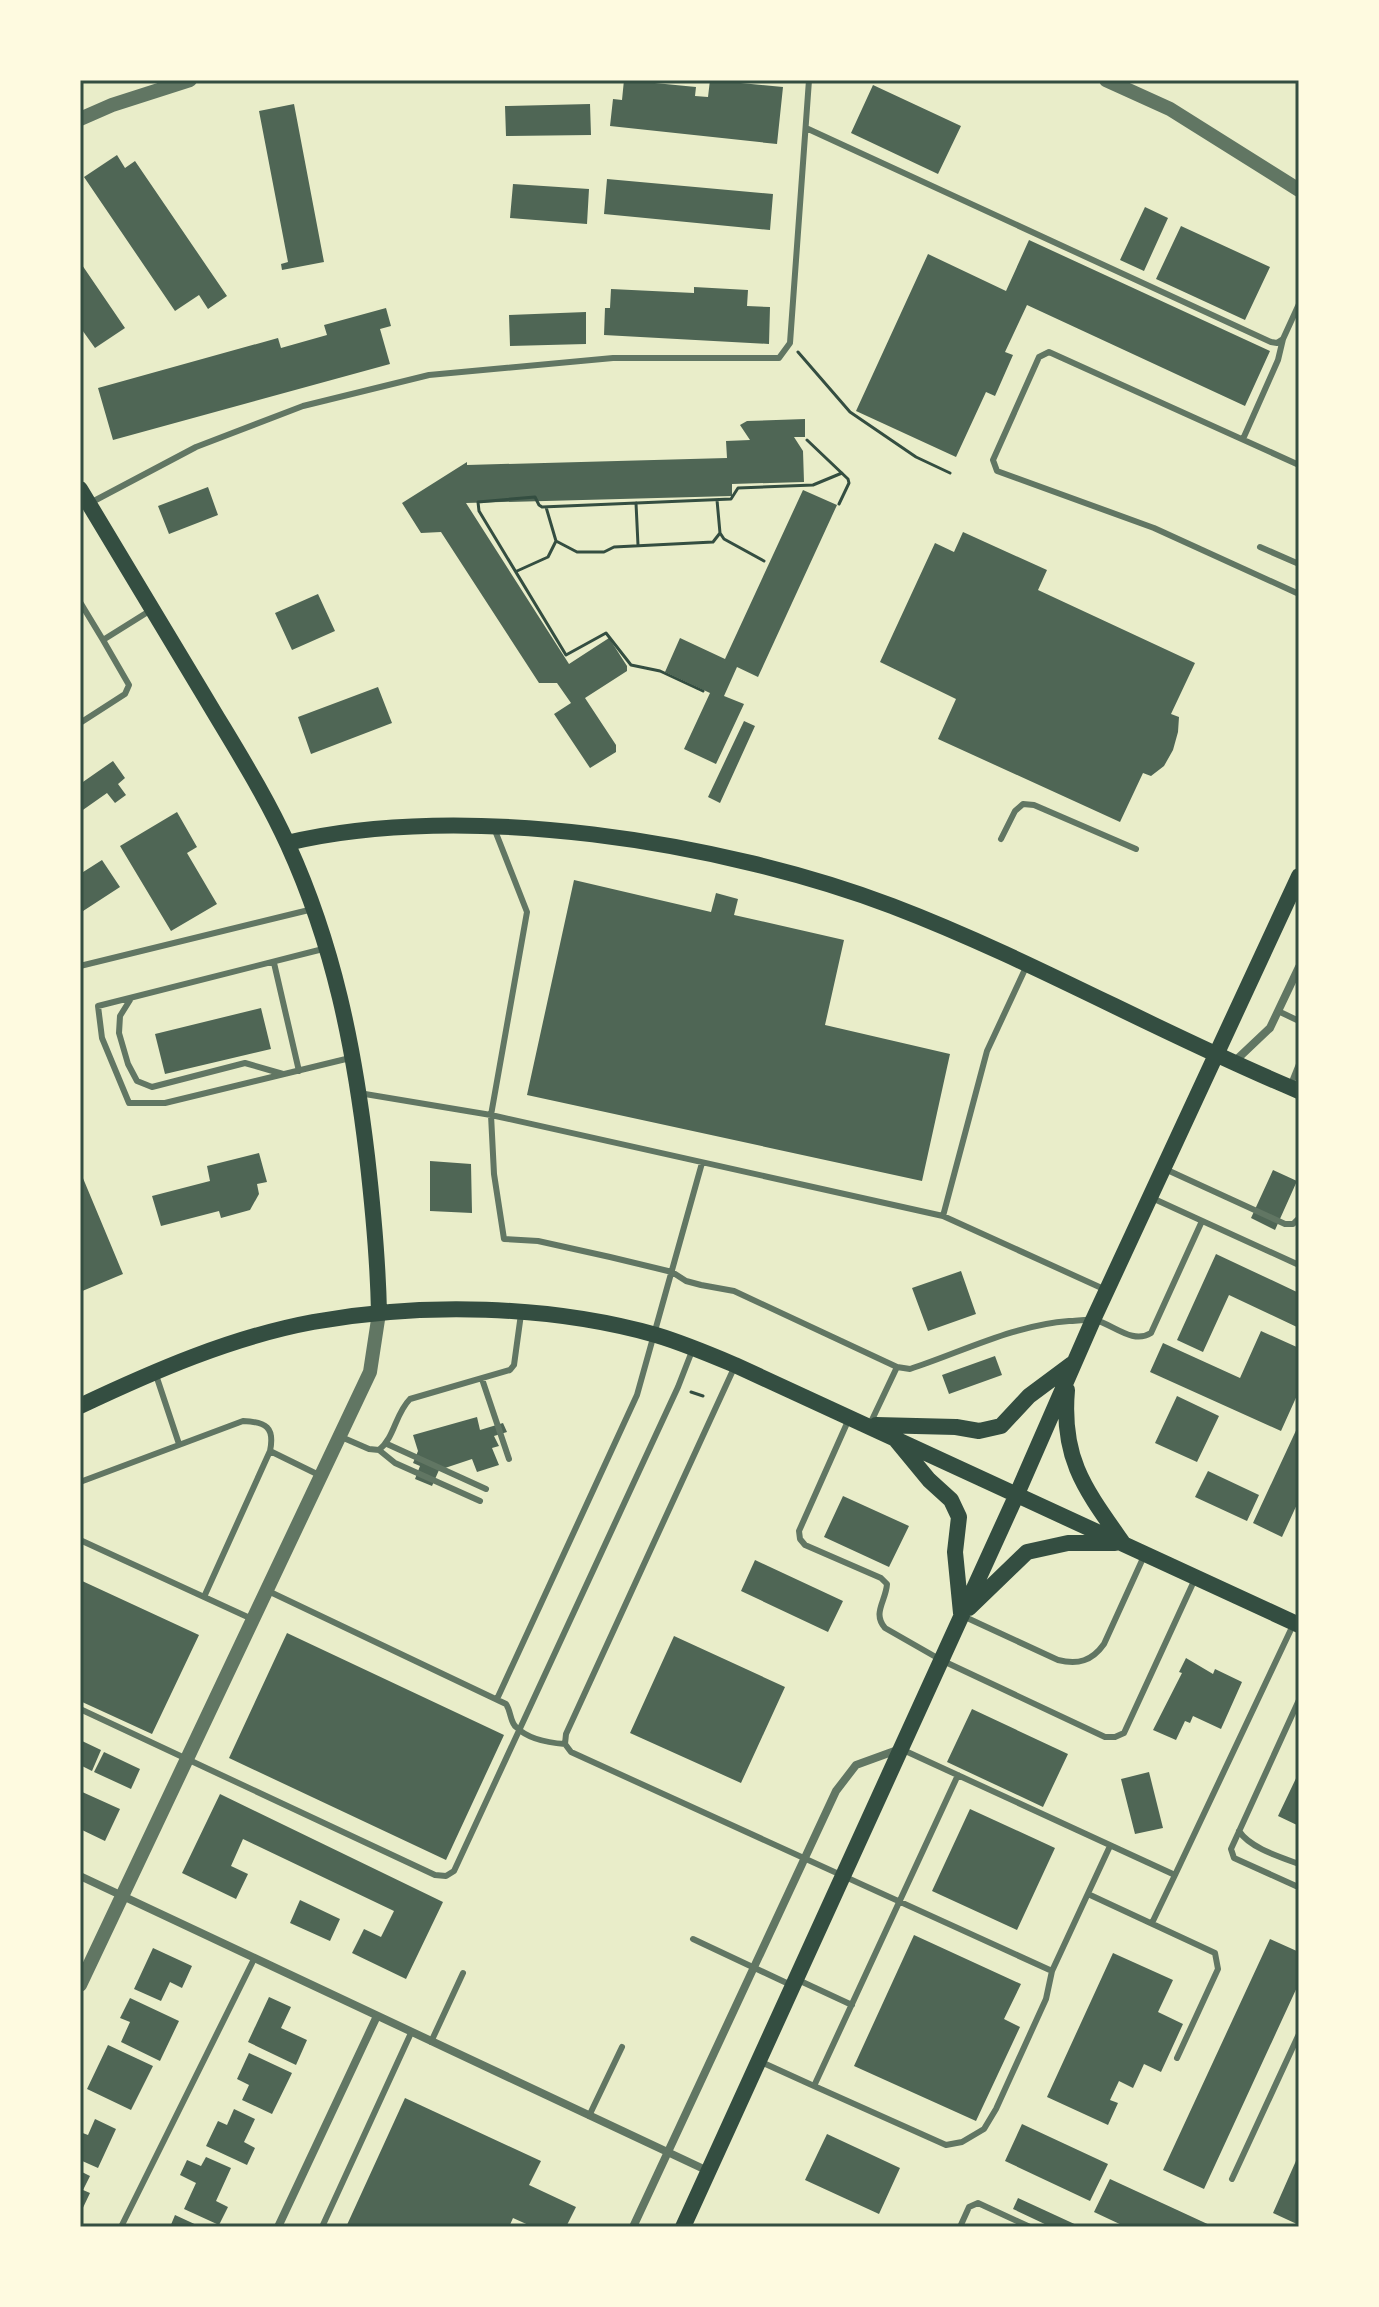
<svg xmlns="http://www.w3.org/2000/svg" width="1379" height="2307" font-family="Cabin,sans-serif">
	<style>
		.building { fill: #4f6655 }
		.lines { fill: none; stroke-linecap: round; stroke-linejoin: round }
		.path { stroke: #344e41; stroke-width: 3 }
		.service { stroke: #617663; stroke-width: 6 }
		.minor { stroke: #617663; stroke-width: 8 }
		.tertiary { stroke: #617663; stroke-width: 14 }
		.secondary { stroke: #344e41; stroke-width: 16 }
		.neatline { fill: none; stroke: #344e41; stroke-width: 3 }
	</style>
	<rect width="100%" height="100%" fill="#e9edc9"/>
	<!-- building -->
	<path class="building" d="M624,80l72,7 -1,9 13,1 2,-17 73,7 -6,57 -167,-18 3,-27 9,1z
		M873,85l88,41 -23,48 -87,-41z
		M294,104l30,158 -42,8 -1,-6 7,-2 -29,-151z
		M590,104l1,31 -85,1 -1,-30z
		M117,155l8,13 10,-7 92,135 -19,13 -9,-14 -24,16 -91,-134z
		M607,179l166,15 -3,36 -166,-16z
		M513,184l76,5 -2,35 -77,-6z
		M1145,207l23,11 -24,53 -24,-11z
		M1181,226l89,41 -25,53 -89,-41z
		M1029,240l241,111 -25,55 -218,-101 -22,47 8,3 -18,41 -9,-4 -30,65 -100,-46 72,-157 78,37z
		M80,262l45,66 -30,20 -15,-21z
		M694,287l54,3 -1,16 23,1 -1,37 -165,-9 1,-27h5l1,-19 83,4z
		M386,308l5,18 -11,3 10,35 -277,76 -15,-52 180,-50 3,10 46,-13 -3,-10z
		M586,312v32l-76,2 -1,-31z
		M805,419v18h-11l9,14 1,31 -72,2v12l-266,7 103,161 40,-26 18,28v5l-42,27 31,47v7l-26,16 -36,-54 17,-11 -14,-20h-18l-98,-151 -20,1 -19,-30 65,-41v3l260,-7 -1,-17 24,-1 -10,-15 7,-4z
		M208,487l10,28 -49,19 -11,-28z
		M803,490l34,15 -79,172 -21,-10 -13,29 20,8 -28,60 -32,-15 26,-56 -45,-21 15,-34 45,21z
		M963,532l84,38 -9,20 157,73 -24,51 8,3 -1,15 -5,18 -9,16 -13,10 -8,-3 -23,49 -182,-83 18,-40 -76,-37 55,-119 19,9z
		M318,594l17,37 -43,19 -17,-37z
		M378,687l14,36 -81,31 -13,-37z
		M744,721l11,5 -35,77 -12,-6z
		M113,761l12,17 -7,6 8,11 -11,8 -8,-10 -27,19v-28z
		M177,812l20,35 -10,6 30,51 -46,27 -51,-85z
		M102,860l18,27 -40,26v-39z
		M574,880l137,32 5,-19 22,6 -4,16 110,25 -19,85 125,29 -28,127 -395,-86z
		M261,1008l10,41 -106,25 -10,-40z
		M259,1153l8,29 -10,2 2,10 -9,16 -29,8 -2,-7 -58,15 -9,-30 58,-15 -3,-15z
		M430,1161l41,3 1,49 -42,-2z
		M1273,1170l24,11 -22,49 -24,-12z
		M80,1171l43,103 -43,18z
		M1216,1254l83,39v35l-70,-33 -26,57 -26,-12z
		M961,1271l15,43 -48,17 -16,-43z
		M1261,1331l38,17v43l-18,40 -131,-59 13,-29 77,35z
		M995,1356l7,19 -53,19 -7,-19z
		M1177,1396l42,20 -22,46 -42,-19z
		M477,1417l3,13 23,-7 4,9 -13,4 5,10 -7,2 7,17 -22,7 -5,-13 -33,11 -7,16 -17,-7 5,-13 -7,-3 5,-12 -5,-16z
		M1299,1424v76l-17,37 -29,-14z
		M1208,1471l51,24 -12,26 -52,-24z
		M843,1496l66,30 -20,41 -65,-30z
		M755,1560l88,41 -15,31 -87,-41z
		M80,1580l119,55 -47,99 -72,-33z
		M287,1633l217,102 -58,125 -217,-102z
		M674,1636l111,51 -44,96 -111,-50z
		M1186,1658l27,16 2,-5 27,13 -21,47 -28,-13 -3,7 -5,-2 -9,19 -23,-10 29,-57 -3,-1z
		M972,1709l96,45 -25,53 -96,-45z
		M80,1740l21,10 -9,21 -12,-6z
		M104,1752l36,17 -9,20 -37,-17z
		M1149,1772l14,56 -28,6 -14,-55z
		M1299,1772v54l-21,-10z
		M80,1791l40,18 -15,32 -25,-12z
		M220,1794l223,108 -37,77 -54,-26 12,-24 17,8 13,-26 -151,-72 -12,27 17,8 -12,25 -54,-26z
		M970,1809l85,39 -38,82 -85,-39z
		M300,1900l40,19 -10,22 -40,-18z
		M914,1935l107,49 -17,35 16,8 -44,94 -122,-55z
		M1270,1939l29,13v31l-95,206 -41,-19z
		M153,1948l39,18 -10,22 -12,-6 -9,19 -27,-12z
		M1113,1953l60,27 -15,32 25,12 -22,48 -17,-8 -11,24 -14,-7 -9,19 8,3 -10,22 -61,-28z
		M269,1997l22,10 -10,21 26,12 -11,25 -48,-23z
		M130,1998l49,23 -19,40 -39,-19 9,-20 -10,-4z
		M108,2045l45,21 -22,44 -44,-21z
		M249,2053l43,20 -20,41 -30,-14 7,-15 -12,-6z
		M405,2098l136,63 -12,24 47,22 -10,20h-33l-20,-9 -4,9h-163z
		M234,2109l21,10 -11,23 11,6 -8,17 -41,-19 12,-25 9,4z
		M95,2119l21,10 -18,39 -18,-8v-28l8,3z
		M1022,2124l86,40 -18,37 -85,-40z
		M827,2134l73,34 -21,46 -74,-34z
		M1299,2154v71l-26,-12z
		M206,2157l25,11 -15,33 12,6 -9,18 -35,-16 12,-26 -16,-8 7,-15 14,6z
		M80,2171l10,5 -7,14 7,3 -10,21z
		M1110,2179l104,48h-88l-32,-15z
		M1018,2198l63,29h-30l-38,-18z
		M175,2215l26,12h-31z"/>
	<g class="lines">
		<!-- path -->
		<path class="path" d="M798,352l52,60 66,45 34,16
			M807,440l41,39 1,4 -10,21
			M717,500l3,33 4,6 40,22
			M636,503l2,42
			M546,507l10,34 21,11h27l10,-5 99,-5 7,-9
			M517,571l31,-14 8,-16
			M703,691l-43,-20 -29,-6 -25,-32 -40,22 -87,-144 -1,-9 57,-5 4,8 3,2 189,-8 7,-11 75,-3 29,-12
			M691,1392l12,4"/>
		<!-- service -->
		<path class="service" d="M806,128l465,214 6,1 6,-4 16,-35
			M1243,439l35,-79 5,-21
			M1299,465l-250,-113 -10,5 -46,103 4,11 157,57 145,66
			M92,502l104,-55 107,-41 126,-31 184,-17h166l11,-15 19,-263
			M1260,547l39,17
			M80,602l23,38 48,-30
			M80,723l45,-29 4,-9 -26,-45
			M494,828l33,84 -36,203 3,59 10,65 34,2 72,16 62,15 14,9 15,4 33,6 163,76
			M1001,839l14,-28 8,-7 11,1 102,44
			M323,949l-225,57 4,32 27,65h36l185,-45
			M274,963l25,108
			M1027,965l-40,86 -44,165 163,74
			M80,966l233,-57
			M130,1000l-10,16 -1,17 9,31 9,17 15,6 93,-24 38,11
			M1278,1011l21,10
			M1291,1084l8,-20
			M359,1093l132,22 452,101
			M1165,1169l120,55h8l6,-6
			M1152,1198l147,67
			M734,1368l-168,366 -1,10 6,8 481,219 -6,28 -50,110 -12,20 -22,13 -16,3 -132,-59
			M155,1372l24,72
			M482,1379l27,80
			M848,1421l-49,110 1,8 5,6 76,33 6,6c-1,17 -15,29 -2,44l56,32 164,77h10l9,-4 70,-152
			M870,1424l27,-57 13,2c52,-17 104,-44 159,-48 7,0 17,-2 25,-1 18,3 38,25 57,13l51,-112
			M339,1436l30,13 10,1c16,-13 16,-36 31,-51l100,-29 4,-5 7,-51
			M387,1444l99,45
			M379,1450l16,13 85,38
			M270,1451l51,25
			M80,1482l163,-61c23,1 32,6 27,30l-66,146
			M80,1540l172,79
			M266,1590l240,114c5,7 4,18 10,23 12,12 34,16 49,17
			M965,1617l93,43c20,5 34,1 46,-16l40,-88
			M497,1699l140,-304 65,-232
			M1299,1700l-68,149 3,9 62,28 3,-1
			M80,1709l355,166 11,1 8,-5 224,-484 14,-36
			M901,1749l274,126 119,-252
			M1239,1831c11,17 41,26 60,33
			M1088,1894l127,59 3,16 -41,89
			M1152,1923l23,-48
			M693,1939l98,46
			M1052,1971l58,-125
			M796,1979l56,26
			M431,2042l32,-69
			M759,2061l55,25 144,-311
			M589,2116l33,-69
			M1232,2179l67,-145
			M121,2227l133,-268
			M322,2227l89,-194
			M960,2227l9,-20 9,-4 52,24"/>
		<!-- minor -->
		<path class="minor" d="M1234,1062l36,-34 29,-61
			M80,1876l628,295
			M278,2227l99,-211
			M633,2227l203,-436 20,-26 44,-16"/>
		<!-- tertiary -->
		<path class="tertiary" d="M1106,80l64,29 129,81
			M80,119l32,-14 78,-25
			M80,1985l290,-613 9,-59"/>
		<!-- secondary -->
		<path class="secondary" d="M80,489c42,69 83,139 125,208 29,49 60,97 83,148 46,101 66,202 79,311 6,52 11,104 12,157
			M287,843c178,-43 436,-1 605,63 139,53 269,128 407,185
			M1067,1390c-6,69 18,99 56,153
			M80,1406c74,-35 152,-69 233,-84 109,-20 237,-17 343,13 27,8 53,19 79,30l564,260
			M876,1425l80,2 23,4 22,-5 28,-30 43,-32
			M896,1440l33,40 22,20 8,17 -4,35 6,61
			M969,1608l58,-56 41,-9h47
			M683,2227l334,-733 76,-174 206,-444"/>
	</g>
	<!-- border -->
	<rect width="1379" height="2307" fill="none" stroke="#fefae0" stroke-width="164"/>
	<rect x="82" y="82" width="1215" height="2143" class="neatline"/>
</svg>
